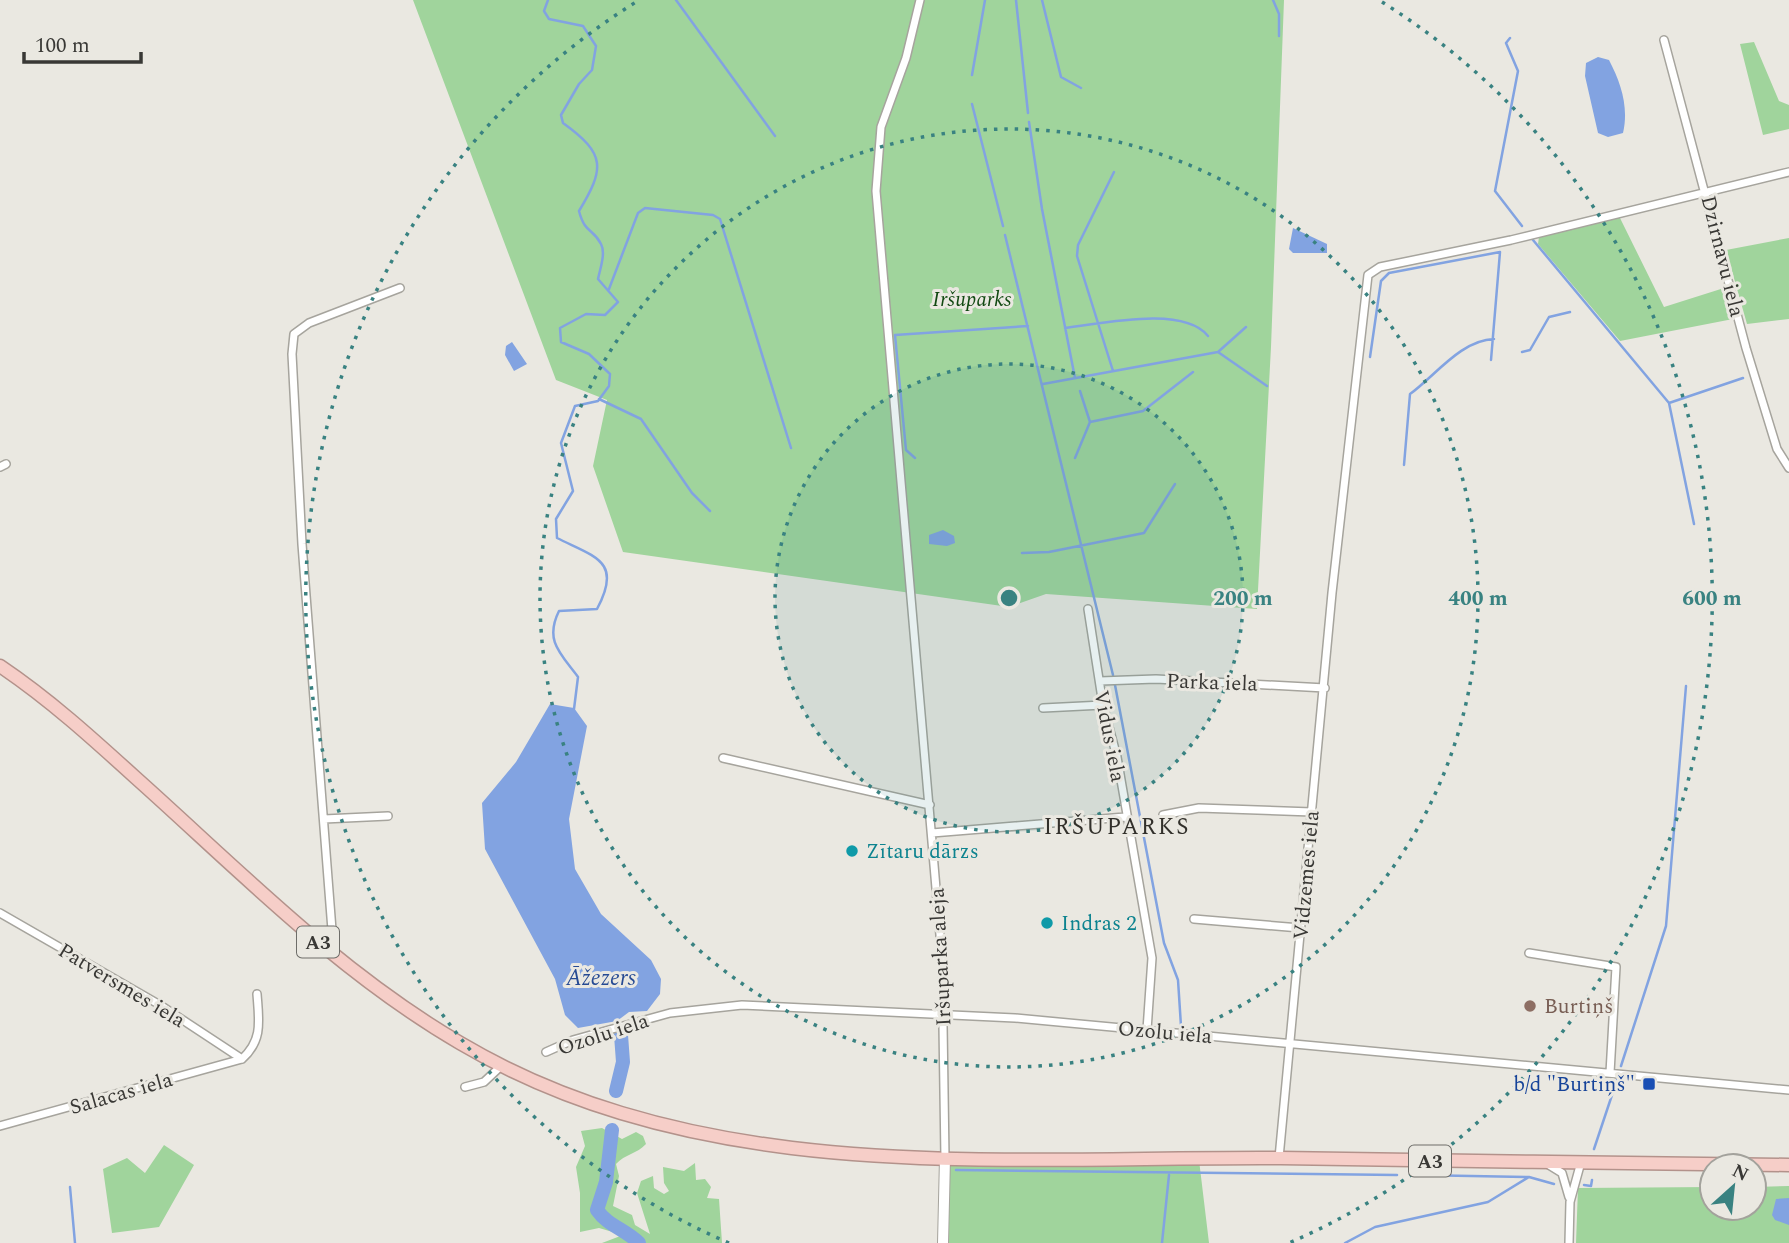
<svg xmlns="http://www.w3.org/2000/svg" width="1789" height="1243" font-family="Spectral,serif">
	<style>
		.green { fill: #a0d49c }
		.water { fill: #82a3e1 }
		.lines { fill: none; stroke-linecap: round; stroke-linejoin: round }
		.stream { stroke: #82a3e1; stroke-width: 2.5 }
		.river { stroke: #82a3e1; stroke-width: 14 }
		.minor-casing { stroke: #a6a49d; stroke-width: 10 }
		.tertiary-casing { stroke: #a6a49d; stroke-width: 12 }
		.trunk-casing { stroke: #b3928b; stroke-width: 15 }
		.minor { stroke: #fff; stroke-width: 7 }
		.tertiary { stroke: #fff; stroke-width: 10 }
		.trunk { stroke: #f6cec8; stroke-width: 12 }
		.ring { fill: none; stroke: #398281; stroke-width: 3.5; stroke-dasharray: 3.5 7 }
		.culture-dot { fill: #0f9aa8; stroke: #eae8e1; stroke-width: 2.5 }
		.education-dot { fill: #8d6e63; stroke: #eae8e1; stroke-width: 2.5 }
		.transit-dot { fill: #1a4fb4; stroke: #eae8e1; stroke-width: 2.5 }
		.labels { text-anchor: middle; stroke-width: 6; stroke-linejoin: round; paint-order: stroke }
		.shield { fill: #eae8e1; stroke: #6e6d69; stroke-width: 2 }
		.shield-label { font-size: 19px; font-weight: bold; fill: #393835 }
		.street-label { font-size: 21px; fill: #393835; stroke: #eae8e1 }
		.park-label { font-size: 21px; font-style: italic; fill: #124912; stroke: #eae8e1 }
		.culture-label { font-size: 21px; fill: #0d838f; stroke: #eae8e1; text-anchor: start }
		.education-label { font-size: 21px; fill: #785e54; stroke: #eae8e1; text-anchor: start }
		.transit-label { font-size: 21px; fill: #164399; stroke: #eae8e1; text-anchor: end }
		.neighbourhood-label { font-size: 23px; letter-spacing: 2px; fill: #32302b; stroke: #eae8e1 }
		.water-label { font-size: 23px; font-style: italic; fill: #264a93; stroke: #eae8e1 }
		.centre { fill: #398281; stroke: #eae8e1; stroke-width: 3.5 }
		.ring-label { font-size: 21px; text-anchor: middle; font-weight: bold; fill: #398281; stroke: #eae8e1; stroke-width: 6; stroke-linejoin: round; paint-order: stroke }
	</style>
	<rect width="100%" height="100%" fill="#eae8e1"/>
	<!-- green -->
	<path class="green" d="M413,0h871l-13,347 -14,262 -211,-15 -37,13 -386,-55 -30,-86 14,-66 -51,-20z
		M1754,42l25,59 10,4v24l-26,6 -23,-91z
		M1619,216l45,91 60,-19 9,31 -113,22 -82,-97 1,-7z
		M1789,238v81l-42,5 -21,-74z
		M602,1128l20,11 14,-7 7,4 3,8c-9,10 -21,10 -30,20l3,12 -6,30 19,9 3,10 15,9 -13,-41 4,-12 12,-5 1,12 10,6 5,-3 -5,-8 -1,-16 21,4 11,-8 1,17 9,-1 6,8 -4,11 12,1 3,44h-120l21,-8 -24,-7 -19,4v-39l-4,-26 9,-21 -4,-15z
		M164,1145l30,20 -35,62 -47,6 -9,-64 24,-11 18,15z
		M945,1158l254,2 10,83h-266z
		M1789,1186v57h-213l2,-55 134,-1v21h42v-21z"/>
	<!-- water -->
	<path class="water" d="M1598,57l11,3c12,23 20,47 14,73l-15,4 -10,-4 -13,-57 1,-13z
		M1293,228l34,16v9h-34l-4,-4z
		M512,342l15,22 -13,7 -9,-16 1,-9z
		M943,530l11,6 1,7 -8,3 -18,-2v-9z
		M550,704l24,4 13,18 -18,93 6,50 26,45 50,46 10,19 -1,15 -13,17 -18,1 -12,9 -39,7 -13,-13 -10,-36 -70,-130 -3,-46 34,-41z
		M1789,1198v27l-14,-5 -3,-5 4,-16z"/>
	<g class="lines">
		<!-- stream -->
		<path class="stream" d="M548,0l-4,11 5,8 34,7 13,20 -4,24 -13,14 -18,31 2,8c43,31 42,45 16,88 6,23 14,17 22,33 5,9 -1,25 -3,35l20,23 -13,13 -19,-1 -26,14 1,14 28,12 21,20 -1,12 -11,15 -23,5 -14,37 12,48 -17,28 1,19c38,19 66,23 40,71l-38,2c-15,30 2,43 19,66l-4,32
			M676,0l99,136
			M1016,0l12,113
			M1042,0l19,77 20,11
			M1273,0l6,14v22
			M1510,38l-4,5 12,28 -23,120 27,35
			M972,75l13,-75
			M972,104l31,122
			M1029,122l13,87 33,169
			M1005,235l108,440
			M1533,240l136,163 25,121
			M609,289l29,-76 7,-5 68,7 7,4 71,229
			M1065,328c36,-4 118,-23 143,8
			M1218,352l28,-25
			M1522,352l8,-2 19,-33 21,-5
			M1370,357l11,-76 8,-8 111,-21 -9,108
			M1113,371l-36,-115 1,-11 36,-73
			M1043,384l175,-32 49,34
			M599,399l42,20 51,74 18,18
			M1669,403l74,-25
			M1090,422l53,-11 50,-39
			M915,458l-9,-8 -11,-115 133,-9
			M1075,458l15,-36 -10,-31
			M1404,465l6,-71c25,-18 51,-54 84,-55
			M1022,553l27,-1 95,-19 31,-49
			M1115,685l49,258 14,37 3,46
			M1621,1066l45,-140 20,-240
			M1594,1149l24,-72
			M956,1170l441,5
			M1416,1175l113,2 25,7
			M1584,1185l7,1 1,-6
			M70,1187l5,56
			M1162,1243l7,-68
			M1345,1243l30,-16 113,-25 41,-25"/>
		<!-- river -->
		<path class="river" d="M616,1091l7,-29 -2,-27
			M612,1130l-6,52 -9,28c11,16 28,19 42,33"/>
		<!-- minor casing -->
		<g class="minor-casing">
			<path id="minor" d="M920,0l-14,58 -25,69 -5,64 66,767 3,200
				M1664,40l82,308 31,101 12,19
				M0,467l6,-3
				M1088,609l15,96 14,52 35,201 -5,72
				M1100,681l56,-2 169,9
				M1043,708l60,-3
				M723,758l207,47
				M1163,815l36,-7 113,4
				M324,819l64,-3
				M932,833l193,-16
				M0,913l160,92 82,54
				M1194,919l106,9
				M325,948l7,-18 -30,-386 -10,-190 2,-20 15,-11 91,-35
				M1529,953l87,14 -6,106
				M546,1052l27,-12 97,-27 72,-8 273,13 774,72
				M465,1087l19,-5 17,-16
				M0,1126l242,-67c21,-19 17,-38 15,-65
				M1279,1158l53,-565 36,-318 12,-8 131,-27 278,-68
				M1549,1165l13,8 7,24
				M1569,1243l1,-41 11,-40"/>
		</g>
		<!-- tertiary casing -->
		<g class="tertiary-casing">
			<path id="tertiary" d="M943,1243l2,-85"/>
		</g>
		<!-- trunk casing -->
		<g class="trunk-casing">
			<path id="trunk" d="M0,666c49,33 92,72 136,112 104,93 202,194 324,265 247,146 546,113 821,115 169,2 339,6 508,7"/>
		</g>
		<!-- minor -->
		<use href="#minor" class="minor"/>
		<!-- tertiary -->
		<use href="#tertiary" class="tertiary"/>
		<!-- trunk -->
		<use href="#trunk" class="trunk"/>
	</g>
	<!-- distance rings -->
	<circle cx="1009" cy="598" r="234" fill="#398281" fill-opacity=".12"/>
	<g class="ring">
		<circle cx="1009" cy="598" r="234"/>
		<circle cx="1009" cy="598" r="469"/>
		<path d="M729 1243A703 703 0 0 1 636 2M1382 2A703 703 0 0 1 1289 1243"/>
	</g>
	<!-- markers -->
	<g class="culture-dot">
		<circle cx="852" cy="851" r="7"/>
		<circle cx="1047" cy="923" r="7"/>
	</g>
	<circle class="education-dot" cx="1530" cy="1006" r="7"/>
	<rect class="transit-dot" x="1642" y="1077" width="14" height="14" rx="3.5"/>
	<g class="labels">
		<!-- shield labels -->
		<g class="shield">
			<rect x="297" y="926.5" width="42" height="31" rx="5"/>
			<rect x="1409" y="1145.5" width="42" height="31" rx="5"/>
		</g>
		<g class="shield-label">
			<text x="318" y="949">A3</text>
			<text x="1430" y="1168">A3</text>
		</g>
		<!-- street labels -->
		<g class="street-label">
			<text transform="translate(1723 256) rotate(76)" y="7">Dzirnavu iela</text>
			<text transform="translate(1212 682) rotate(2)" y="7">Parka iela</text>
			<text transform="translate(1110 736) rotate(79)" y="7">Vidus iela</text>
			<text transform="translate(1306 875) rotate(-85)" y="7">Vidzemes iela</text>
			<text transform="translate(940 957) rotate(-93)" y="7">Iršuparka aleja</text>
			<text transform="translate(122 985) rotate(31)" y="7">Patversmes iela</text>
			<text transform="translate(1165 1032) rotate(5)" y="7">Ozolu iela</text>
			<text transform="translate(603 1034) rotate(-18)" y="7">Ozolu iela</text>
			<text transform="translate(121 1093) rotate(-16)" y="7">Salacas iela</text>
		</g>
		<!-- park labels -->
		<g class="park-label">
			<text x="972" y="306">Iršuparks</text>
		</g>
		<!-- culture labels -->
		<g class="culture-label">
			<text x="866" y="858">Zītaru dārzs</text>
			<text x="1061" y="930">Indras 2</text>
		</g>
		<!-- education labels -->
		<g class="education-label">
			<text x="1544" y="1013">Burtiņš</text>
		</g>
		<!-- transit labels -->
		<g class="transit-label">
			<text x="1635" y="1091">b/d "Burtiņš"</text>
		</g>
		<!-- neighbourhood labels -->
		<g class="neighbourhood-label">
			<text x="1117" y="834">IRŠUPARKS</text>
		</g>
		<!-- water labels -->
		<g class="water-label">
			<text x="601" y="985">Āžezers</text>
		</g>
	</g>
	<circle cx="1009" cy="598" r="10" class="centre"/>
	<g class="ring-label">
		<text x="1243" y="605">200 m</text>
		<text x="1478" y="605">400 m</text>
		<text x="1712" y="605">600 m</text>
	</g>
	<!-- north arrow -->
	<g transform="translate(1733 1187) rotate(27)"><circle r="33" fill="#eae8e1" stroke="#a3a29c" stroke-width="2"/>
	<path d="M0-5L12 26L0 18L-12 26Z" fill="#398281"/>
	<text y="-10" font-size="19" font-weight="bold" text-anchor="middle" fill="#393835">N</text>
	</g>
	<!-- scale -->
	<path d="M24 52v10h117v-10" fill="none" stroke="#393835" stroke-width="3.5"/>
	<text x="35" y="52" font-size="21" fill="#393835" stroke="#eae8e1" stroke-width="5" paint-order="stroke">100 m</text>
</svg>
